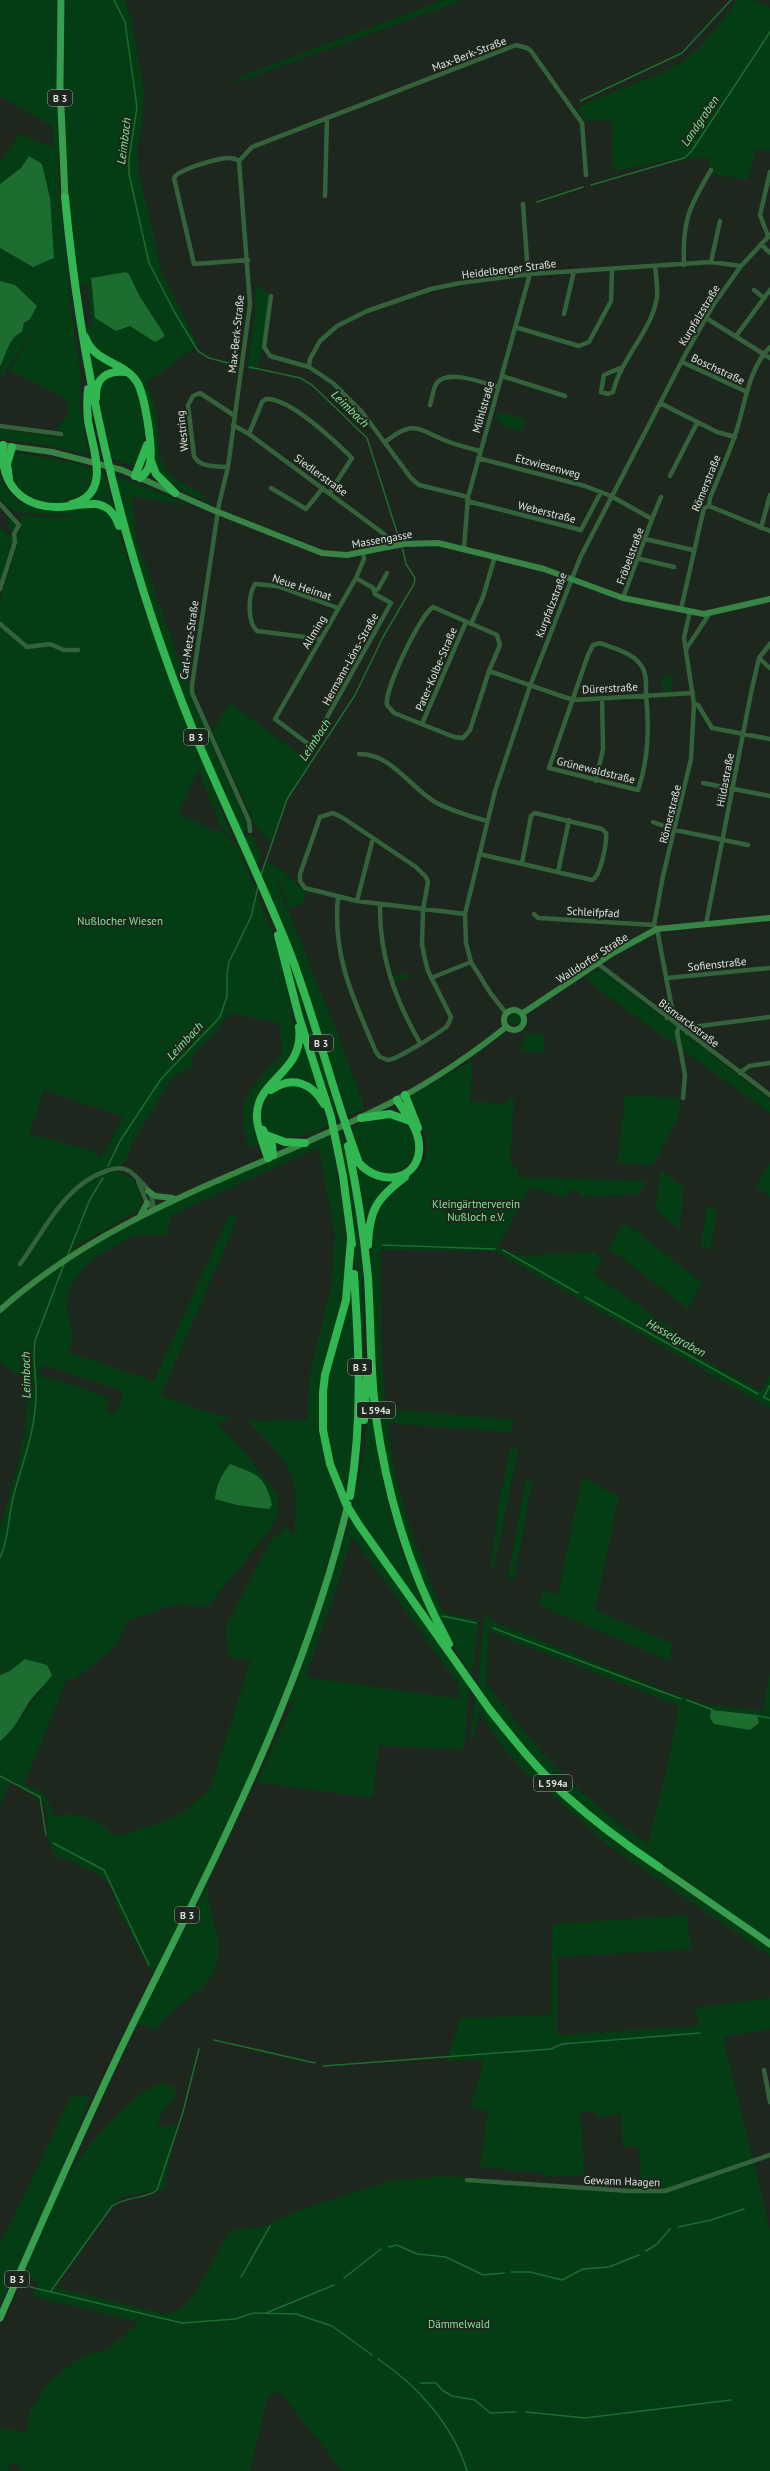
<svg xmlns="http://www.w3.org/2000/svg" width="770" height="2471" font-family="'PT Sans',sans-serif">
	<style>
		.green { fill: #043c13; fill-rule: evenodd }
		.water { fill: #1e6d30 }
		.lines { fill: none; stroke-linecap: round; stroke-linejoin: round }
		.stream { stroke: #1e6d30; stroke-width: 1.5 }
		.street { stroke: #34623b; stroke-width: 4.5 }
		.secondary { stroke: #378445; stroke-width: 6 }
		.primary { stroke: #369e4c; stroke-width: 7 }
		.highway { stroke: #32b652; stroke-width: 8 }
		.labels { text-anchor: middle; stroke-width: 4; stroke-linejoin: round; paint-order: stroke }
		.shield { fill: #1d271e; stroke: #a3aba4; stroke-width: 1 }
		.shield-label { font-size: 10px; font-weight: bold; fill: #dce3dd }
		.street-label { font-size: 11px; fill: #dce3dd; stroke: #1d271e }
		.park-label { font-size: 11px; fill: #83e691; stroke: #1d271e }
		.water-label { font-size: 12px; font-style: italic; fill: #89eb96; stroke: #1d271e }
	</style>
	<rect width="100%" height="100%" fill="#1d271e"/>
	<!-- green -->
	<path class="green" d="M0,0h58l1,188 13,126 9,62 -1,24 8,55 -48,-11 -40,-5v-10l58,8 1,-12 9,-9 -1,-17 -58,-29 37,-56 -46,65c0,-14 9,-42 22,-47l2,-9 6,-4c-5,-23 -6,-31 -30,-38v-33l33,19 18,-46 -1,-23 -21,-42 -8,12 -21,16v-20l19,-30 34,13v-20l-53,-31z
		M66,0h59l6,17 13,74 -2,34 -5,24 1,20 24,104 35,69 -3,6 -48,35c6,11 10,22 11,34 2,16 -1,38 9,52 10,16 32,18 43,33 -24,-10 -43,-17 -55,-40l-19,-85 -37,-23 -12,-25 5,-6v-4l-4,-33 -9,-3c-11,-94 -17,-188 -12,-283zM129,274l10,21 19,29 -28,1 -8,4 -27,-11 -5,-37z
		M444,0h19l-228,83 6,-7z
		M738,0h16l16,7v144l-14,-2 -9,31 -38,-7v-15h-30l-66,13 -2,-51 -26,1 -7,-13c35,-19 91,-32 119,-58 15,-15 28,-34 41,-50z
		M256,285l14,10 -9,62 -6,13 -8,-1 8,-55z
		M90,350l29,19 -24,14z
		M110,375c5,0 11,-1 15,1 21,13 22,53 18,74 -1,5 -6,11 -9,16l-23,-8 -12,-60 2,-15z
		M498,412l28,7 -4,12 -22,-6 1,-4 -5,-1z
		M13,452l58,10 25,8c-2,6 -3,15 -7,20 -15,19 -59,18 -72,-2 -8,-12 -6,-24 -4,-36z
		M103,469l12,42 -35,-8z
		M0,474c13,46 64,35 100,34l5,2 11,12 28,88 88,227 -2,1 -9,-11 -23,-57 -20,43 35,18 6,-1 14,13 3,-1 4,8 41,105 15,77 -3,23 -35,44 2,45 -11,4c-2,-8 -6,-18 -6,-27 -2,-28 22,-49 39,-68l-3,-30 -49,-10 -21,26 -18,17 3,9 -22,13 -39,64 -6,17 -12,11 19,10 8,18 -3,12 -59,34h-3l-7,15c81,-51 172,-87 260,-123l13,72 4,52 -5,46 -18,57 -4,23 7,78 10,33 4,-16 -15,-45 1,-58 25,-98c2,28 5,57 5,85 1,48 -6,96 -13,143 -5,29 -16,57 -24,85 -41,133 -106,257 -166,382l-37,-68 -5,-19 -11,-13 -45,-19 -7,-14 -4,-39 -34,-23 -11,27v-66c19,-15 27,-38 45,-55l-20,-27 -15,12 -10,4v-147l19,-67 7,-39 2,-31 -3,-12 -25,-16v-49l54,-45 3,-8 -32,23 -25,22v-705l17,-55 -1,-11 2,-5 2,4 1,-18 50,2 1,-2 -58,-4 -14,-12zM44,1090l79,27 -22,42 -7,-8 -65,-17zM318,1145l17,89 -3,50 -22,91 -3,45 -61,1c17,13 37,34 45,54 7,18 4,43 3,61l-7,-10 -17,15 -44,86 2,30 23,3 -41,129 -30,26 -59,21 -11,-2c-8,-16 -37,-23 -53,-18l-5,-3c-3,-19 -13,-21 -28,-29l43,-105h8l41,-33 11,-25 47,-16 28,2 6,-1 61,-75 9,-17 -1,-20 -36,-46 -24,-25 14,-5 -34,-9 -36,-14 77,-178 -9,-2 -75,166 -86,-29c2,-4 5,-10 5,-15 0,-12 -7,-22 -6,-36 4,-27 26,-43 48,-55 8,-4 15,-10 25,-11 11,-1 16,2 27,-1l4,-19 145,-66zM46,1366l78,25 -8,23 -10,-1 2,-15 -31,-12 -37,-10 -1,-8z
		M114,475l81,32 -64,-11 6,44 39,113 13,26 1,16 56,126 1,9 -4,3c-19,-32 -32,-69 -46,-103 -33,-84 -60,-169 -83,-255z
		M8,517l9,7 -3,6 -5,-1z
		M0,527l14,12 -14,43z
		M671,675l1,16 -9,1 -1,-16z
		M230,703l80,59 -24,37 -15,43 -14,-14 -45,-96z
		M250,834l5,5 7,19 -6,9 -11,-29z
		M268,861l21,15 -12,7 60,149 28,77 -17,7 -60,-177 -26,-65z
		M290,877l6,7 10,8 -2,11 -14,6 -11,-26z
		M285,949l45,138 8,34 -4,2 -34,-109z
		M600,969l170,130v14l-164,-118 -21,-18z
		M408,972l1,5 -15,5 -1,-5z
		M509 1019a6 6 0 1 1 12 0a6 6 0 1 1-12 0Z
		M545,1033l-2,20 -22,-2 4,-17z
		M302,1037l16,52 -19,-11 -20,3 15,-17z
		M473,1060l-3,41 37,3 1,-6h6l-4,65 7,5 1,9 127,4 -6,13 -57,3 -3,-6 -7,-1 -5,6c-15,1 -24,-8 -37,-8l-33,59 21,9 76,-4 9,8 -9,14 81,57 -5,11 91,49 9,-16v33l-275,-157 -115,-1 2,106 4,53 129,11 -4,12 -124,-9c8,65 28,126 55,186l4,5 33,6 -7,55c-56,-78 -87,-192 -95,-286 -5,-49 -4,-99 -6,-149 2,-31 13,-40 36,-60 6,-5 15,-13 18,-21 7,-18 -7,-42 -14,-58l1,-6z
		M277,1086h29l16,20 6,20c-15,7 -31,13 -48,11 -28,-4 -19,-39 -3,-51z
		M625,1095l55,3 -1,17 -26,50 -35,-2z
		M385,1116l23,8c16,30 6,47 -27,52l-20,-14 -10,-34 16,-8z
		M341,1132c19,78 25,157 22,237l-11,-138 -15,-97z
		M770,1162v35l-14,-11z
		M356,1164c13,13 22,15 40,15l-20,19 -9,23z
		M660,1170l23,17 -3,43 -24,-20z
		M707,1205l10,6 -7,40 -9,-6z
		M624,1222l78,61 -14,26 -79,-61z
		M369,1393c9,57 16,114 37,168 10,26 24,52 36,78l-90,-131 13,-60z
		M519,1446l-25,123 -3,-2 8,-66 11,-51z
		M582,1477l37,20 -24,113 78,34 -4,17 -130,-56 4,-15 15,5z
		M526,1479l6,3 -18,98 -6,-2z
		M350,1519l119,168 -5,63 -85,-5 -6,53 -116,-16 36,-79 -4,-1 25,-67zM352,1536l106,148 2,15 -155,-22 31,-86z
		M485,1611l3,7 4,3 170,69 42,14 59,7 7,-40v269l-167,-117 -56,-50 -29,-31 -31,-42 -9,-17zM489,1631l190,75 -13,68 -18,70 -22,-15 -46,-38 -40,-40 -37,-46 -17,-22z
		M476,1695l44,59 72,69 30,24 141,96 7,6v7l-161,-110 -89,-79 -24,-28 -16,-27 -7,25 -4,6z
		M208,1885c0,13 2,24 5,37 2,7 6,16 6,24 1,47 -45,52 -62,84l-20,-6z
		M687,1915l4,34 -134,8v78l142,-9 -4,-18 75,-10v31l-47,8 47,194v240h-428l-63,-80 -12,7 -17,73h-229l-2,-5 -8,-4 -3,9h-8v-44l26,6 5,-24 17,-26 31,-25 31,-10 29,-26 -107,-26 7,-12 -15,-10c12,-31 25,-62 40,-92 13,-24 70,-93 96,-98 4,-1 8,1 12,2l5,7 -18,24 -1,7 5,3 14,-3 -13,65 -43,8 -7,6 -60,84 110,27 16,-4 12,-12 38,-67 32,-4 37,-17 91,-29 55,-5 130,10 51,7 -1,-14 16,-1 -3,-32 -15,1 -2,-34 -26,5 -1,-7 -14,1 5,63 -42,2v-4l-63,-6 8,-56 -18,-4 10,-31 3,-17 -36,2 13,-43 91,-3 1,-91z
		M72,2095l19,2 -33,83 -58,126v-61z"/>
	<!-- water -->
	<path class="water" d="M29,156l13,8 8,34 4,60 -21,9 -33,-19v-64l21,-16z
		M126,272l3,2 10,21 25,39v3l-9,5 -25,-16 -14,5 -21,-13 -4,-40z
		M0,281l15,4 22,21 -7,13 -6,4 -2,9c-13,5 -16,23 -22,35z
		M230,1464c26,10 35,11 42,41l-3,4 -32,-4 -22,-6c1,-13 6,-24 15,-35z
		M25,1659l22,6 5,10c-6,9 -12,14 -19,22 -12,15 -15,30 -33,44v-66l10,-4z
		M711,1710l46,5 2,8 -9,7 -36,-6 -4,-6z"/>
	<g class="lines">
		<!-- stream -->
		<path class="stream" d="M114,0l11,22 12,85 -8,52v15l20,89 26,50 23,38 11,7 27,7
			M580,101l102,-48 49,-53
			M591,185l93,-27 7,-6 79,-120
			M537,202l46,-15
			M249,367l51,11 12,7 55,53 33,104
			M261,875l26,-76 68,-104 28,-58 31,-53 1,-6 -9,-14 -4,-18
			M108,1166l12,-25 41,-62 59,-62 7,-21v-22l2,-12 22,-45 7,-30
			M383,1245l112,4
			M503,1250l75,43
			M67,1257l23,-58 13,-21
			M585,1297l173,97
			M763,1397l7,3
			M764,1397l6,-12
			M0,1558c9,-19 8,-40 13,-60 9,-35 21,-61 23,-99 1,-19 -4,-38 -1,-58l29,-77
			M442,1616l34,7
			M493,1628l188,71
			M687,1700l26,10
			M758,1716l12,2
			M0,1776l40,21 6,38
			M53,1843l51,27 45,95
			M214,2040l101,23
			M323,2066l228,-17 11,-5 138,-11
			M678,2227l33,-7 33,-11
			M389,2247l8,-2 20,9 29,3 37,18 21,-2
			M646,2251l11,-7 13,-15
			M511,2272h19l32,8 21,-11 26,-2 30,-12
			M241,2277l29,-51
			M344,2278l37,-29
			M30,2287l152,36 53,-4 19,-6 42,1 36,12 40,29
			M51,2291l61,-85c15,-10 35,-7 45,-16l26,-78 16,-63
			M266,2313l68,-28
			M378,2359c39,26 75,66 89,112
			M421,2383h15l6,7 10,6 23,4 15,13 26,-1
			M526,2412l59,6 146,-18"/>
		<!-- street -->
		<path class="street" d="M239,161c-3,-2 -6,-3 -9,-3 -10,-1 -53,12 -56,20l20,86 54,-4
			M325,196l2,-78
			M523,204l5,70
			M768,236l-8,-21 10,-43
			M761,244l9,9
			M711,262l9,-41
			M684,265c-2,-44 5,-58 27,-95
			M754,290l10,8
			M271,296l-7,51 6,9 39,11 24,16 29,29 49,66 8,7 49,12
			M564,314l10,-43
			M706,318l64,40
			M515,327l64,19 10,-4 22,-41 1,-32
			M736,336l34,-46
			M682,362l65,30
			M309,367l1,-8 10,-18 17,-15 30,-15 64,-22 29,-6 70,-9 181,-12 30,4
			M620,368l-16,7 -3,17 7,2 5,-2c8,-34 39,-61 44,-95 1,-10 -1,-21 -2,-31
			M502,376l63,20
			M660,403l57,29 18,5
			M430,405c2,-6 3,-15 6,-21 11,-16 47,-1 62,3
			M233,425l16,9 135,100 6,13
			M0,426l61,8
			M249,434l13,-32 4,-3c23,-2 70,43 86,59l-22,34
			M385,442c28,-22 31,-14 59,-2 12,5 24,8 36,11
			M478,458l107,28 26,10 41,23 -29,79
			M228,467c-12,-1 -28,1 -34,-11l-6,-51 5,-9 7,-3 35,23
			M670,476l27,-53
			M271,488l35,21 17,-21
			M467,501l114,29 20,-38
			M0,504l19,21 -5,9 1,8 -15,47
			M709,506l1,-8c8,-20 17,-40 24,-60 11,-30 13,-68 36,-91
			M709,506l61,25
			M652,519l9,-22
			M761,528l9,-33
			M645,539l48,11
			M464,548l4,-51 62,-223
			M640,559l34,8
			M356,578l17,10 2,6 16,9 -80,143 -36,-27 81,-141 8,-19 -1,-7
			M374,591l4,-2 9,-16
			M681,609l23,-101 5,-2
			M0,624l27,23 23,-3 14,6h14
			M471,624l12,-27 12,-41
			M321,639l-64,-8c-10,-9 -9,-36 -2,-47l22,2 61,22
			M600,643c13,5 32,10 40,21 7,8 6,20 6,30 3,33 3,64 -8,96l-89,-22 39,-113 5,-10z
			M686,649l24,-36
			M759,658l11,10
			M489,671l11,-26 -3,-10 -64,-28c-13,8 -49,83 -46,98l7,8 60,24 9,1 7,-8 19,-59 84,29 120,-7
			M694,704l4,1 14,23 58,11
			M422,724l44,-102
			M359,754c31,-1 51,33 76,48 16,9 35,14 52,19
			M596,781l7,-32 -1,-51
			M703,783l67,13
			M653,822l22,8 73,15
			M250,831l-1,-10 -57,-128v-8l27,-181 9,-37 22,-163 -11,-143 13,-14 264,-102 11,3 4,3 51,72 4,52
			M479,854l113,26c9,-4 15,-38 14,-47l-4,-4 -67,-16 -4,3 -9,47
			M558,872l11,-52
			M338,897c-6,59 16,103 38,155l4,5 8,3c8,0 53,-28 59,-34 2,-3 3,-6 4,-9l-23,-46 -4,-16 -2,-11 1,-34 5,-28 -2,-5 -10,-10 -73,-49 -10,-5 -13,4 -20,57v7l5,7 52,13 108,13
			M357,901l16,-63
			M380,904c-1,52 15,95 40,139
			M534,914l4,4 116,7
			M706,924l45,-231 8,-35 11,-14
			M597,963l173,132
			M431,978l40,-16
			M667,978l103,-10
			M506,1013l-15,-19 -20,-32 -5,-19 -1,-29 30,-123 35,-105 50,-128 105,-203 29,-51 27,-38 29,-31
			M667,1018l5,-9 -15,-80 -3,-4 9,-49 28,-117 3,-55 -10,-66 6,-27
			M679,1027l-2,5 8,43 -2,23
			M687,1033l5,-6 78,-10
			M740,1073l9,-7 21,-3
			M138,1181l9,22 6,5
			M20,1264c25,-34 44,-79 86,-93 10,-4 20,-4 28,4 10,9 20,19 19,33
			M764,2070l6,32
			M467,2180l162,11h36l105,-36"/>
		<!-- secondary -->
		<path class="secondary" d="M0,445l52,7 70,18 91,40 109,43 25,2 56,-11 35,-1 106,26 79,29 81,16 66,-15
			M504 1020a10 10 0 1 1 20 0a10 10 0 1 1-20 0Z
			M523,1013l90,-60 44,-24 113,-11
			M148,1191l7,5 18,2
			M141,1214l6,-11
			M0,1310c118,-105 260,-139 396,-210 35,-18 79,-48 110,-73"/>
		<!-- primary -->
		<path class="primary" d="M61,0l-1,86 5,111
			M659,1867l111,77
			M0,2318c42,-96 84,-193 130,-288 84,-171 174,-340 218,-526"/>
		<!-- highway -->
		<path class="highway" d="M65,197c17,183 59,362 128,533 30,72 65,143 94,215 28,71 45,146 72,218 22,25 63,17 60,-19 -1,-16 -14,-31 -22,-44
			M85,337c10,27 39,24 52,45 8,14 16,65 13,81 -1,6 -5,11 -10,15
			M96,398c-1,-20 11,-28 30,-26
			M3,445c-3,37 16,61 53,62 13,0 27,-4 40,-3 13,2 19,10 23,22
			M151,461l5,13 19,19
			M135,476l12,-31
			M9,478l-2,-14 5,-17
			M72,504c41,-10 20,-56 16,-84 -1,-10 -1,-21 0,-31
			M278,935l21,82 32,100 12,59 9,68
			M271,1090c21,-15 41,-7 53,14
			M405,1095l13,33
			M361,1118l29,-4 20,7
			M263,1130l9,15 1,10
			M266,1135l19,7 20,1
			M348,1146c9,44 16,88 20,132 3,46 2,93 8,139 11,78 35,158 73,227
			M268,1158c-4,-12 -10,-27 -11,-39 -3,-40 48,-45 42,-92
			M351,1239l-5,61 -21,75 -2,17v38l7,34 16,40 13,21 131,185c23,29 47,59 75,85 29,26 61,50 94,72
			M368,1245c1,-35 9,-47 37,-68
			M364,1420l4,-56
			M350,1496c13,-77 9,-145 4,-222"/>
	</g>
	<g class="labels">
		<!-- shield labels -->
		<g class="shield">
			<rect x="48" y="90" width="24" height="16" rx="3"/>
			<rect x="184" y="729" width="24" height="16" rx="3"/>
			<rect x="309" y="1035" width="24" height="16" rx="3"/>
			<rect x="348" y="1359" width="24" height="16" rx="3"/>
			<rect x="357" y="1402" width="38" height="16" rx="3"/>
			<rect x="534" y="1775" width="38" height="16" rx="3"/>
			<rect x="175" y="1907" width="24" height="16" rx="3"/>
			<rect x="5" y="2271" width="24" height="16" rx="3"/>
		</g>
		<g class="shield-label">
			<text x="60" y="102">B 3</text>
			<text x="196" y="741">B 3</text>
			<text x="321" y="1047">B 3</text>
			<text x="360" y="1371">B 3</text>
			<text x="376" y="1414">L 594a</text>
			<text x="553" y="1787">L 594a</text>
			<text x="187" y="1919">B 3</text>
			<text x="17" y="2283">B 3</text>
		</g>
		<!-- street labels -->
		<g class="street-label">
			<text transform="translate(469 54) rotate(-21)" y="4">Max-Berk-Straße</text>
			<text transform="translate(509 269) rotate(-7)" y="4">Heidelberger Straße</text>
			<text transform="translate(699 315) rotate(-59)" y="4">Kurpfalzstraße</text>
			<text transform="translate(236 334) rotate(-84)" y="4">Max-Berk-Straße</text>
			<text transform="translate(718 369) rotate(25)" y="4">Boschstraße</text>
			<text transform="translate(483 407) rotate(-74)" y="4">Mühlstraße</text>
			<text transform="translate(182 431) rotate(-96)" y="4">Westring</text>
			<text transform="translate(548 466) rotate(15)" y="4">Etzwiesenweg</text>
			<text transform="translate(321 475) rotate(36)" y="4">Siedlerstraße</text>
			<text transform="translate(706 483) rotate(-68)" y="4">Römerstraße</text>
			<text transform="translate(547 512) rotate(14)" y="4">Weberstraße</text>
			<text transform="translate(382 539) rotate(-10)" y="4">Massengasse</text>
			<text transform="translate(630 556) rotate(-70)" y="4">Fröbelstraße</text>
			<text transform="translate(302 587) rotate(18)" y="4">Neue Heimat</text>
			<text transform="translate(551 605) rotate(-69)" y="4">Kurpfalzstraße</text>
			<text transform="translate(314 632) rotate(-60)" y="4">Allming</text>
			<text transform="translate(189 640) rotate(-82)" y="4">Carl-Metz-Straße</text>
			<text transform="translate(350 659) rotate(-61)" y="4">Hermann-Löns-Straße</text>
			<text transform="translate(436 669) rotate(-67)" y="4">Pater-Kolbe-Straße</text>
			<text transform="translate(610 688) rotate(-3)" y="4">Dürerstraße</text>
			<text transform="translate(596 770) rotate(14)" y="4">Grünewaldstraße</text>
			<text transform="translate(725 780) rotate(-79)" y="4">Hildastraße</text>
			<text transform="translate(670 814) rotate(-76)" y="4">Römerstraße</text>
			<text transform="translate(593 912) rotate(3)" y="4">Schleifpfad</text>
			<text transform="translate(592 958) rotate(-33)" y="4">Walldorfer Straße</text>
			<text transform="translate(717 964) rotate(-6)" y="4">Sofienstraße</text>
			<text transform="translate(689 1023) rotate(37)" y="4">Bismarckstraße</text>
			<text transform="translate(622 2181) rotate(2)" y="4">Gewann Haagen</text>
		</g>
		<!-- park labels -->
		<g class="park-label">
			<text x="120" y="925">Nußlocher Wiesen</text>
			<text x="476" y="1208">Kleingärtnerverein<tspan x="476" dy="13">Nußloch e.V.</tspan></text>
			<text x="459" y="2328">Dämmelwald</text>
		</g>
		<!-- water labels -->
		<g class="water-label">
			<text transform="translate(700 121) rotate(-56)" y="4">Landgraben</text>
			<text transform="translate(124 141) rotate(-83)" y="4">Leimbach</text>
			<text transform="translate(350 409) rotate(44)" y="4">Leimbach</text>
			<text transform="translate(315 740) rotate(-57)" y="4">Leimbach</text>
			<text transform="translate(185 1041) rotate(-47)" y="4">Leimbach</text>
			<text transform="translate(676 1338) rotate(29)" y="4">Hesselgraben</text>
			<text transform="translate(26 1375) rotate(-91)" y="4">Leimbach</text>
		</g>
	</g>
</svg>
